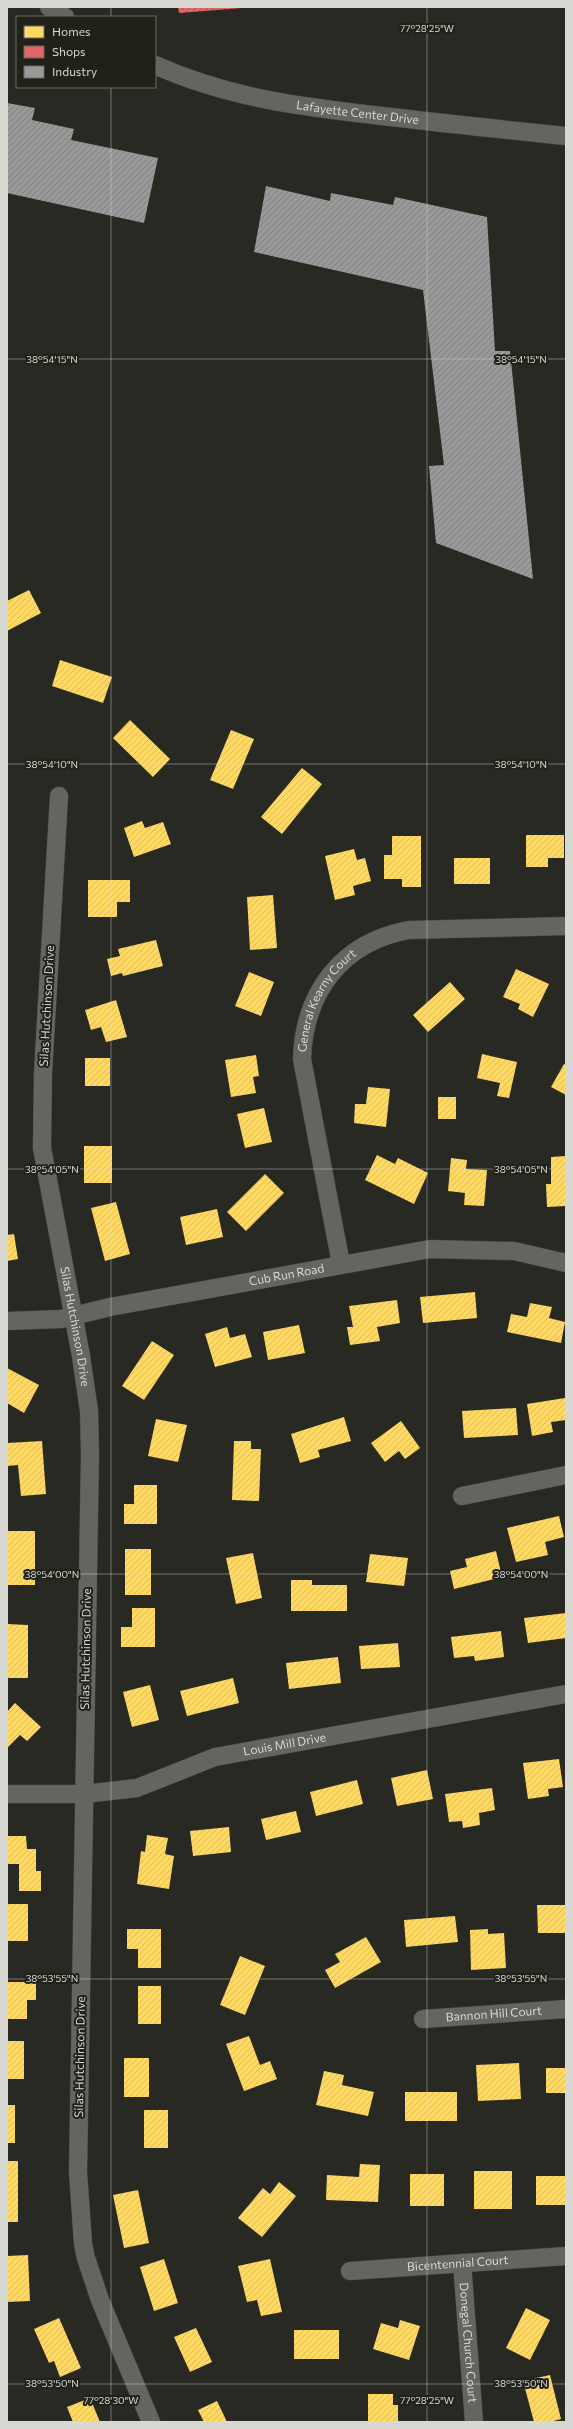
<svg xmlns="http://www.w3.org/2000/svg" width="573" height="2429" font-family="Commissioner,sans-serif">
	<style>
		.homes { fill: url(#homes-hatch) }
		.shops { fill: url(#shops-hatch) }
		.industry { fill: url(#industry-hatch) }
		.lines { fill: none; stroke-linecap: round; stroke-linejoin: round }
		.minor-casing { stroke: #444540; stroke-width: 19 }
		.minor { stroke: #646460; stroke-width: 18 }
		.ticks { fill: none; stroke: #d7d8d2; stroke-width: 1; stroke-opacity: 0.45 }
		.labels { text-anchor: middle; stroke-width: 4; stroke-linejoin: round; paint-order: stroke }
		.street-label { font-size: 12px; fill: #d7d8d2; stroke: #202118 }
		.ticks-label { font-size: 10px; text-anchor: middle; fill: #d7d8d2; stroke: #202118; stroke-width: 4; stroke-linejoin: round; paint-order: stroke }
	</style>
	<defs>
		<pattern id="homes-hatch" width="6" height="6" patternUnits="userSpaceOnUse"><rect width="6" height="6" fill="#ffd966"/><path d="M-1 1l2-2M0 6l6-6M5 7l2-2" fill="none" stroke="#d9bb5e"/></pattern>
		<pattern id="shops-hatch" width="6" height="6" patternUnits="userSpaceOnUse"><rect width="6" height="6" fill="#e06666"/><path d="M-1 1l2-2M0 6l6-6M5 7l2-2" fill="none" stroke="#b05b5a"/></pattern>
		<pattern id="industry-hatch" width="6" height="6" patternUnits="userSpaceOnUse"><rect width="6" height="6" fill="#999"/><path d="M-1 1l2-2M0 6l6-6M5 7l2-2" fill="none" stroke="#7e7f7e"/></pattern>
	</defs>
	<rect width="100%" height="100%" fill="#282923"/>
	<!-- homes -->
	<path class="homes" d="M29,590l12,23 -34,18v-30z
		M60,660l52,17 -9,26 -51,-17z
		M130,720l40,39 -17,18 -40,-39z
		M231,730l23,9 -21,50 -23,-9z
		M302,768l20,16 -40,50 -21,-17z
		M142,821l3,7 18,-6 8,22 -37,13 -10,-29z
		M526,835h38v23h-16v9h-22z
		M392,836h29v51h-19v-8h-18v-24h8z
		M354,849l3,11 8,-2 6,23 -18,5 2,9 -20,5 -10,-44z
		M454,858h36v26h-36z
		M88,880h42v22h-13v15h-29z
		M273,895l4,53 -27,2 -3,-53z
		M156,940l7,26 -40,10 -1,-3 -11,3 -4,-17 13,-3 -2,-7z
		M516,969l33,15 -16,33 -15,-8 2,-5 -17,-7z
		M249,972l25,10 -13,34 -26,-10z
		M450,982l15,17 -37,33 -15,-17z
		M116,1000l11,37 -21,5 -5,-15 -10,3 -6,-20z
		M482,1054l35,8 -8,36 -12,-2 3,-13 -23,-5z
		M256,1055l3,21 -6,1 3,16 -25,4 -6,-37z
		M85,1058h25v28h-25z
		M564,1064l2,1v30l-15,-8z
		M368,1087l22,2 -4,38 -32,-4 1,-19h11z
		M438,1097h18v22h-18z
		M264,1108l8,34 -27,6 -8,-34z
		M84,1146h28v37h-28z
		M377,1155l18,9 3,-6 30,15 -14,31 -49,-24z
		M566,1156v50l-19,1 -1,-23h5v-27z
		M451,1158l16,2 -1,9 21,1 -3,36 -20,-1 1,-12 -17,-2z
		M265,1174l19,19 -38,38 -19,-19z
		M116,1202l14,52 -25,7 -14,-53z
		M217,1209l6,28 -37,8 -6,-28z
		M14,1234l4,25 -11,2v-26z
		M475,1292l2,26 -54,5 -3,-26z
		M397,1300l3,23 -23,4 3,14 -30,4 -3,-18h6l-4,-21z
		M530,1303l22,4 -3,11 16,4 -4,21 -54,-11 4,-18 16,3z
		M299,1325l6,28 -37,7 -5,-28z
		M227,1327l3,11 15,-4 7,23 -37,10 -10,-33z
		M152,1341l22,14 -30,45 -22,-14z
		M7,1368l32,17 -15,28 -17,-10z
		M565,1398l1,22 -15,2 2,10 -21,4 -5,-32z
		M516,1408l2,27 -54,3 -2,-27z
		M344,1417l7,24 -33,9 2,7 -20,6 -9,-29z
		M156,1419l31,6 -9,37 -30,-6z
		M401,1421l19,27 -15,11 -6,-8 -14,11 -14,-19z
		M42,1441l4,53 -25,2 -3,-31 -11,1v-23z
		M234,1441h17v8h10l-2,52 -27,-1z
		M134,1485h23v39h-33v-20h10z
		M559,1516l5,21 -19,5 3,13 -32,7 -9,-34z
		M7,1531h28v54h-28z
		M125,1549h26v46h-26z
		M496,1551l6,26 -48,12 -4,-18 17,-4 -2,-8z
		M253,1553l9,45 -26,6 -10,-46z
		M370,1554l38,4 -4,28 -38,-4z
		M291,1580h21v5h35v26h-56z
		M132,1608h23v39h-34v-20h11z
		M566,1613v25l-38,5 -4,-25z
		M7,1624l21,1v53h-21z
		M501,1631l3,26 -29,4 -1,-5 -20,2 -3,-21z
		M398,1643l2,24 -39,2 -2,-23z
		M338,1657l3,26 -52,6 -3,-26z
		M233,1678l6,25 -52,13 -7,-25z
		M150,1685l9,35 -27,7 -9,-35z
		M15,1703l26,24 -14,14 -7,-6 -13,13v-36z
		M559,1759l4,28 -15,2 1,7 -21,3 -5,-36z
		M427,1770l6,29 -36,7 -6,-28z
		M357,1780l6,24 -47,12 -6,-24z
		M492,1788l3,22 -16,3 1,12 -17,3 -1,-7 -13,1 -4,-28z
		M296,1811l5,21 -35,8 -5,-21z
		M229,1827l2,25 -38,4 -3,-25z
		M147,1835l21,3 -3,16 9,2 -5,33 -32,-5 4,-33 4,1z
		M7,1836h19l1,13h9v22h5v20h-22v-27h-12z
		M7,1904h21v37h-21z
		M537,1905h29v28h-28z
		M455,1916l3,26 -52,5 -2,-27z
		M127,1929h34v39h-23v-19h-11z
		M488,1929v5l16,-1 2,35 -35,2 -1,-40z
		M366,1937l15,25 -46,26 -10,-18 15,-8 -5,-8z
		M240,1956l25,10 -20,49 -25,-10z
		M7,1982h29v18h-9v19h-20z
		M138,1986h23v38h-23z
		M249,2036l11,29 10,-4 7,18 -33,12 -18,-47z
		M7,2041h17v38h-17z
		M124,2058h25v39h-25z
		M519,2063l2,36 -43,2 -2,-36z
		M546,2068h20v25h-20z
		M324,2071l20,4 -2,10 32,7 -6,24 -52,-11z
		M405,2092h52v29h-52z
		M7,2105h8v38h-8z
		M144,2110h24v38h-24z
		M7,2161h11v61h-11z
		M360,2164l20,1 -2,37 -52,-2 1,-25 32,2z
		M474,2171h38v38h-38z
		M410,2174h34v32h-34z
		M536,2176h30v29h-30z
		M279,2182l17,14 -34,41 -24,-19 25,-30 7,6z
		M138,2190l11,53 -25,5 -11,-53z
		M28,2255l2,46 -23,1v-46z
		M164,2259l14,44 -24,8 -14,-44z
		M270,2259l12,53 -21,4 -4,-16 -10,2 -9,-36z
		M526,2308l24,12 -20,40 -24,-12z
		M59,2318l22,50 -21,9 -6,-16 -5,2 -15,-34z
		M400,2320l20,6 -11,34 -36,-11 8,-26 17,5z
		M196,2328l16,34 -22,10 -16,-35z
		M294,2330h45v29h-45z
		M550,2375l11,44 -11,3h-16l-11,-41z
		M368,2394h25v11h5v17h-30z
		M90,2398l10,24h-27l-6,-15z
		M217,2401l10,21h-23l-6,-12z"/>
	<!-- shops -->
	<path class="shops" d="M178,7h64v1l-63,5z"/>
	<!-- industry -->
	<path class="industry" d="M7,103l28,5 -3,12 42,9 -3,11 87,18 -14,65 -137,-30z
		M266,186l64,15 1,-8 62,12 2,-8 92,20 8,134h15l23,228 -97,-36 -7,-77 15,-1 -21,-175 -169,-38z"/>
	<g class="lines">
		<!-- minor casing -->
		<g class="minor-casing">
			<g id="minor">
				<path d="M49,7l16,10"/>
				<path id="s1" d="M155,65c75,34 155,43 236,52 58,7 117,13 175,19"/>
				<path id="s2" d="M59,796l-16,277 -1,75 39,208 8,55 1,43 -12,718 5,72 3,14 14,42 51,122"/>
				<path id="s3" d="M341,1264l-39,-205c2,-67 40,-117 107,-129l157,-4"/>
				<path id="s4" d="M7,1321l54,-2 49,-12 320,-58 84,2 52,12"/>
				<path d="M462,1496l104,-21"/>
				<path id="s5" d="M7,1794h77l53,-6 78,-31 351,-63"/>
				<path id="s6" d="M423,2019l143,-10"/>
				<path id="s7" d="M462,2263l12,159"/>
				<path id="s8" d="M350,2271l216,-15"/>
			</g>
		</g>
		<!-- minor -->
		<use href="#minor" class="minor"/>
	</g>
	<!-- ticks -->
	<path class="ticks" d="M111,7v10M427,7v2415M111,87v2335M7,359h559M7,764h559M7,1169h559M7,1574h559M7,1979h559M7,2384h559"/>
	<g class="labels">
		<!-- street labels -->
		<g class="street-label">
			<text dy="4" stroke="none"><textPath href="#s1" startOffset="209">Lafayette Center Drive</textPath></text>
			<text dy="4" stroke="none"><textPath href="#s3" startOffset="274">General Kearny Court</textPath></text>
			<text transform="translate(47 1006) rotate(-87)" y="4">Silas Hutchinson Drive</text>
			<text dy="4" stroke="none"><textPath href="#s4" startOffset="284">Cub Run Road</textPath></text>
			<text dy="4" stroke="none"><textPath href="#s2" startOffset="534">Silas Hutchinson Drive</textPath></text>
			<text transform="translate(86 1649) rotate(-89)" y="4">Silas Hutchinson Drive</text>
			<text dy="4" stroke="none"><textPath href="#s5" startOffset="285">Louis Mill Drive</textPath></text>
			<text dy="4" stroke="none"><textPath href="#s6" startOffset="71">Bannon Hill Court</textPath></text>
			<text transform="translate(80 2057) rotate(-89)" y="4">Silas Hutchinson Drive</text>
			<text dy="4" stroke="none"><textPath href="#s8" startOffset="108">Bicentennial Court</textPath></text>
			<text dy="4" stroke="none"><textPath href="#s7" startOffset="80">Donegal Church Court</textPath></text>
		</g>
	</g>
	<g class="ticks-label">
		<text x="427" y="32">77°28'25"W</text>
		<text x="52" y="363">38°54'15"N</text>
		<text x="521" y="363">38°54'15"N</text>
		<text x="52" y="768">38°54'10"N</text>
		<text x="521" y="768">38°54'10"N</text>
		<text x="52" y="1173">38°54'05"N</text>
		<text x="521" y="1173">38°54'05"N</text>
		<text x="52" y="1578">38°54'00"N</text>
		<text x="521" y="1578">38°54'00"N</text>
		<text x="52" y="1982">38°53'55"N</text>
		<text x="521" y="1982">38°53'55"N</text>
		<text x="52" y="2387">38°53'50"N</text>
		<text x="521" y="2387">38°53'50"N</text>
		<text x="111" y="2404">77°28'30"W</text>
		<text x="427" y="2404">77°28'25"W</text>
	</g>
	<!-- border -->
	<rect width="573" height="2429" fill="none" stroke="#d7d8d2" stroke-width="16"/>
	<!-- legend -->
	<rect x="16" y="16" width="140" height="72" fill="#202118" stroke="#696a62"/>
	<rect x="24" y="26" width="20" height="12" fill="#ffd966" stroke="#696a62"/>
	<text x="52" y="36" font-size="12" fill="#d7d8d2">Homes</text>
	<rect x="24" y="46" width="20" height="12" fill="#e06666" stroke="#696a62"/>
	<text x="52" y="56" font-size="12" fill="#d7d8d2">Shops</text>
	<rect x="24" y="66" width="20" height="12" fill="#999999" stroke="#696a62"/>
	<text x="52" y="76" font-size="12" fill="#d7d8d2">Industry</text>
</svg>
